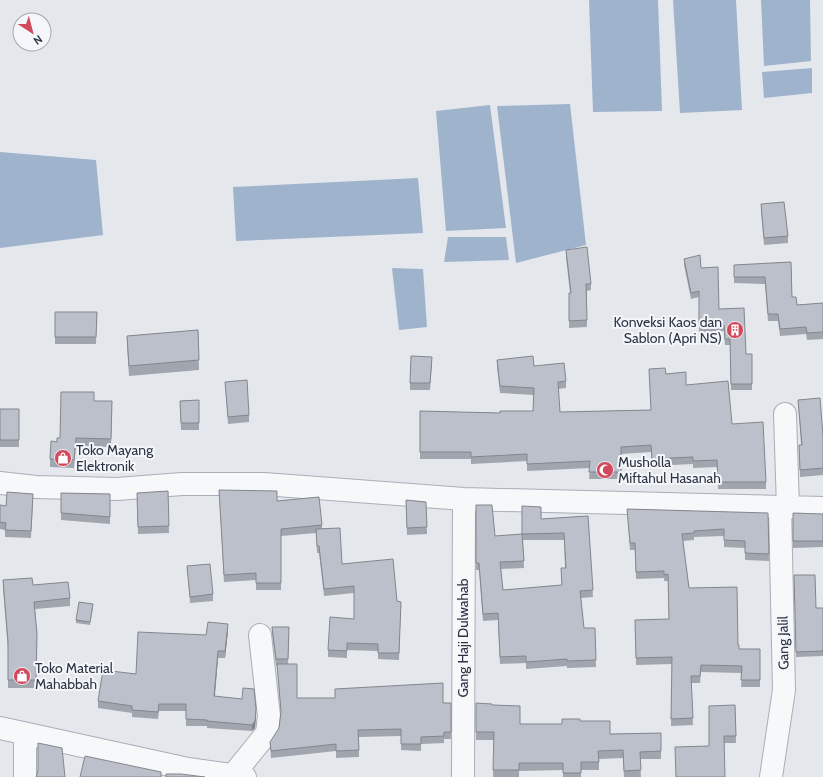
<svg xmlns="http://www.w3.org/2000/svg" width="823" height="777" font-family="Cabin,sans-serif">
	<style>
		.water { fill: #9fb4cc }
		.lines { fill: none; stroke-linecap: round; stroke-linejoin: round }
		.minor-casing { stroke: #a9aeb7; stroke-width: 24 }
		.minor { stroke: #f7f8fa; stroke-width: 22 }
		.wall { fill: #a1a5ae; fill-rule: evenodd }
		.shaded-wall { fill: #83868d }
		.building { fill: #bbc0ca; stroke: #83868d }
		.labels { text-anchor: middle; stroke-width: 4; stroke-linejoin: round; paint-order: stroke }
		.poi-label { font-size: 14px; fill: #2b3445; stroke: #f4f6f9; text-anchor: start }
		.street-label { font-size: 14px; fill: #2b3445; stroke: #f4f6f9 }
	</style>
	<rect width="100%" height="100%" fill="#e4e7ec"/>
	<!-- water -->
	<path class="water" d="M589,0h69l4,111 -69,1z
		M673,0h63l6,110 -62,3z
		M761,0h49l1,61 -47,5z
		M812,68v25l-48,5 -2,-26z
		M570,104l16,141 -70,18 -19,-157z
		M490,105l16,123 -60,3 -10,-120z
		M0,152l96,8 7,75 -103,13z
		M418,178l5,55 -187,8 -3,-54z
		M448,237h58l3,23 -65,2z
		M392,268l31,1 4,58 -28,3z"/>
	<g class="lines">
		<!-- minor casing -->
		<g class="minor-casing">
			<path id="minor" d="M785,414l3,94
				M0,483l36,4 81,2 65,-5h82l200,15 359,9
				M0,728l188,41 57,8
				M233,775l34,-42 2,-17 -9,-81
				M25,777v-43
				M463,777l1,-278
				M771,777l13,-87 -4,-182"/>
		</g>
		<!-- minor -->
		<use href="#minor" class="minor"/>
	</g>
	<!-- wall -->
	<path class="wall" d="M761,204l27,32v7l-24,2 -3,-34z
		M566,250l25,34v6l-4,1v36l-18,1v-35h1l-4,-36z
		M684,259l17,9 18,41 27,45h6v36h-21l-1,-45h-5l-1,-14 -25,1v-35l-8,2 -7,-34z
		M791,262l1,35 5,8 26,-2v36l-16,1 -1,-6 -26,2 -2,-15h-10l-3,-37 -31,-1v-18z
		M55,312h42l-1,32h-41z
		M198,330l1,40 -70,6 -2,-30v-10z
		M497,360l37,6 32,15v7l-8,1 2,23 91,-2 -2,-41 17,5 20,11 46,39 34,58v7h-48l-1,-22 -24,1v-4l-41,2 -1,-14 -30,2v25h-32l1,-11 -63,3v-10l-56,3v-5h-51v-48l80,2 33,-2v-16l-33,-2 -3,-26z
		M432,364l-2,26h-20v-7z
		M225,382l24,33v7l-21,2z
		M199,400v30h-18l-1,-29z
		M798,400l25,36v39l-23,2 -1,-32h2z
		M94,401h18l-1,46 -35,-1 -2,22 -24,-1v-8l7,-17z
		M0,409h19v38h-19z
		M219,490l58,11 45,24v4l20,35 55,37 4,1 -2,58 -21,-1v-8l-31,-1v8l-19,-1v-7l26,-31v-26l-30,3 -5,-43h-2l-1,-20 -35,3v54h-25v-10l-32,2z
		M168,491l1,42 -31,1 -1,-41z
		M61,493l49,1v30l-49,-4z
		M406,500l20,2 1,32 -20,1z
		M33,501l-2,37 -26,-1v-7l-5,-1v-24l6,1z
		M476,505l19,31 27,-2v-28l19,13 47,-3 5,81 -12,1 3,30h11l1,39 -29,1v-2l-41,3v-6l-26,1 -2,-44 -15,1 -4,-51h-3zM523,540h41l1,28h-4l1,17 -59,5 -2,-21 23,-1z
		M627,509l141,4 1,48 -24,-1v-12l-21,-1v-11l-30,1v3l-11,1 6,47 49,57 1,4h21v38h-19l1,-14 -41,-1 -1,11h-9l2,42 -22,1 1,-62 -36,1 -1,-45 34,-1 -1,-38h-4v-3l-28,1 -1,-29h-5z
		M793,513l30,1v33l-30,1z
		M187,566l26,28v7l-23,2z
		M794,575l22,33h7v48l-27,1z
		M3,580l30,5 37,13v8l-35,3 2,25 -1,54h-28v-38l-5,-62z
		M93,607l-3,18 -14,-2v-3z
		M272,627l17,7 -1,30 9,34 154,5v36h-7v4l-23,1v7l-20,-1v-14l-42,1v20l-23,1v-7l-65,7 -1,-16 9,-14 2,-14 -4,-48h-1l-4,-33z
		M228,631l-3,27h-7l-3,38 41,20 -1,12 -3,3 -45,-3v-2h-21v-15h-27l-1,8 -26,-2v-4l-34,-5v-7l38,-27 70,-39z
		M476,703l44,21h42l18,-3 30,13 51,-1v26h-21l1,18h-17l-1,-19 -24,1v11h-18v7h-18v-7l-44,1v6h-26l1,-37h-18z
		M735,705l1,38h-12l-15,3z"/>
	<!-- shaded-wall -->
	<path class="shaded-wall" d="M228,624v7l-3,27v-7z
		M218,651v7l-4,45v-7z
		M256,709v7l-1,12 -3,3v-6z"/>
	<!-- building -->
	<path class="building" d="M784,202l4,34 -24,2 -3,-34z
		M587,247l4,37h-5l1,36 -18,1v-28h2l-5,-43z
		M700,255l1,13 17,-1 1,42 25,-1 2,46h6v30h-21l-1,-45h-5l-1,-14 -25,1v-35l-8,2 -7,-34z
		M791,262l1,35h4l1,8 26,-2v29l-16,1 -1,-6 -26,2 -2,-15h-10l-3,-37h-31v-12z
		M55,312h42l-1,25h-41z
		M198,330l1,30 -70,6 -2,-30z
		M411,356l21,1 -2,26h-20z
		M533,356l1,10 30,-3 2,18 -8,1 2,30 91,-2 -2,-41 16,-1 1,6 20,-2v13l42,-4 4,43 31,-2 3,60h-48l-1,-22 -24,1v-4l-41,2 -1,-14 -30,2v25h-32l1,-11 -63,3v-10l-56,3v-5h-51v-41l80,2v-2h33l1,-23 -34,-2 -3,-26z
		M247,380l2,35 -21,2 -3,-35z
		M61,392h33v9h18l-1,38 -35,-1 -2,22 -24,-1 1,-18 6,1v-4h3z
		M820,398l3,38v32l-23,2 -1,-25h3l-4,-45z
		M199,400v23h-18l-1,-22z
		M0,409h19v31h-19z
		M219,490l58,1v10l42,-4 3,28 -41,4v54h-25v-10l-32,2z
		M168,491l1,35 -31,1 -1,-34z
		M7,492l26,2 -2,37 -26,-1 1,-7 -6,-1v-17l6,1z
		M61,493l49,1v23l-49,-4z
		M406,500l20,2 1,25 -20,1z
		M476,505h16l3,31 27,-2 2,27 -24,1 3,28 59,-5 -1,-17h5l-2,-35 -42,1v-28l19,1v12l47,-3 5,74 -13,1 4,37h11l1,32 -29,1v-2l-41,3v-6l-26,1 -2,-44 -15,1 -4,-51h-3z
		M627,509l141,4 1,41 -24,-1v-12l-21,-1v-11l-30,2v2l-12,1 7,54 48,-1 1,58h1v4h21v31h-19l1,-14 -41,-1 -1,11h-9l2,42 -22,1 1,-62 -36,1 -1,-38 34,-1 -1,-45 -4,1v-4l-28,1 -1,-29h-5z
		M793,513l30,1v27h-30z
		M340,528l2,36 51,-5 4,42 4,1 -2,51h-21v-9l-31,-1v8l-19,-1 2,-33 24,2v-33l-30,3 -5,-43h-2l-1,-17z
		M210,564l3,30 -23,3 -3,-31z
		M794,575h21l1,33h7v43l-27,1z
		M32,578l1,7 35,-3 2,16 -36,4 3,32 -1,46h-28v-38l-5,-62z
		M79,602l14,2 -3,18 -14,-2z
		M208,622l20,2 -3,27h-7l-4,45 28,3 1,-11 11,1 2,20 -1,12 -3,4 -45,-4v-1l-21,-1v-15h-27l-1,8 -26,-2v-4l-34,-5 5,-31 33,4 2,-42 68,3z
		M272,627h17l-1,32h-12z
		M277,664h20v34h38v-9l108,-6v20h8v29h-7v4l-23,1v7h-20v-15l-43,1 1,20 -23,1v-7l-65,7 -1,-9 9,-14 2,-17z
		M476,703l16,1v1l28,1v18h42v-5h18v2h30v13l51,-1v18l-21,1 1,18 -17,1 -1,-21 -25,1 1,11h-18v11h-18v-10h-44v7h-26l1,-38h-18z
		M735,705l1,31h-12l1,41h-49l-1,-30 34,-1v-40z
		M38,743l24,5 3,29h-29l2,-6z
		M85,756l76,16v5h-81z
		M166,774h15l24,3h-39z"/>
	<!-- icons -->
	<defs>
		<g id="building-disc" transform="scale(0.9)"><circle r="9.5" fill="#d1495b" stroke="#f4f6f9"/><path d="M-4-6H4V6H1V3H-1V6H-4ZM-2.5-4.3h1.7v1.8h-1.7ZM.8-4.3h1.7v1.8H.8ZM-2.5-1h1.7V.8h-1.7ZM.8-1h1.7V.8H.8Z" fill="#fff"/></g>
		<g id="shop-disc" transform="scale(0.9)"><circle r="9.5" fill="#d1495b" stroke="#f4f6f9"/><path d="M-5-2.5h2.3a2.7 3.5 0 0 1 5.4 0H5L5.5 6h-11ZM-1.5-2.5h3a1.5 2.3 0 0 0-3 0Z" fill="#fff"/></g>
		<g id="mosque-disc" transform="scale(0.9)"><circle r="9.5" fill="#d1495b" stroke="#f4f6f9"/><path d="M3.5-4.9A6 6 0 1 0 3.5 4.9A5 5 0 1 1 3.5-4.9Z" fill="#fff"/></g>
	</defs>
	<g fill-rule="evenodd">
		<use href="#building-disc" x="735" y="330"/>
		<use href="#shop-disc" x="63" y="458"/>
		<use href="#mosque-disc" x="605" y="470"/>
		<use href="#shop-disc" x="22" y="676"/>
	</g>
	<g class="labels">
		<!-- poi labels -->
		<g class="poi-label">
			<text x="722" y="327" text-anchor="end">Konveksi Kaos dan<tspan x="722" dy="16">Sablon (Apri NS)</tspan></text>
			<text x="76" y="455">Toko Mayang<tspan x="76" dy="16">Elektronik</tspan></text>
			<text x="618" y="467">Musholla<tspan x="618" dy="16">Miftahul Hasanah</tspan></text>
			<text x="35" y="673">Toko Material<tspan x="35" dy="16">Mahabbah</tspan></text>
		</g>
		<!-- street labels -->
		<g class="street-label">
			<text transform="translate(463 638) rotate(-90)" y="5">Gang Haji Dulwahab</text>
			<text transform="translate(783 643) rotate(-91)" y="5">Gang Jalil</text>
		</g>
	</g>
	<!-- north arrow -->
	<g transform="translate(32 32) rotate(144)"><circle r="19" fill="#f4f6f9" stroke="#a4a8b1"/>
	<path d="M0-3L7 15L0 10L-7 15Z" fill="#d1495b"/>
	<text y="-6" font-size="11" font-weight="bold" text-anchor="middle" fill="#2b3445">N</text>
	</g>
</svg>
